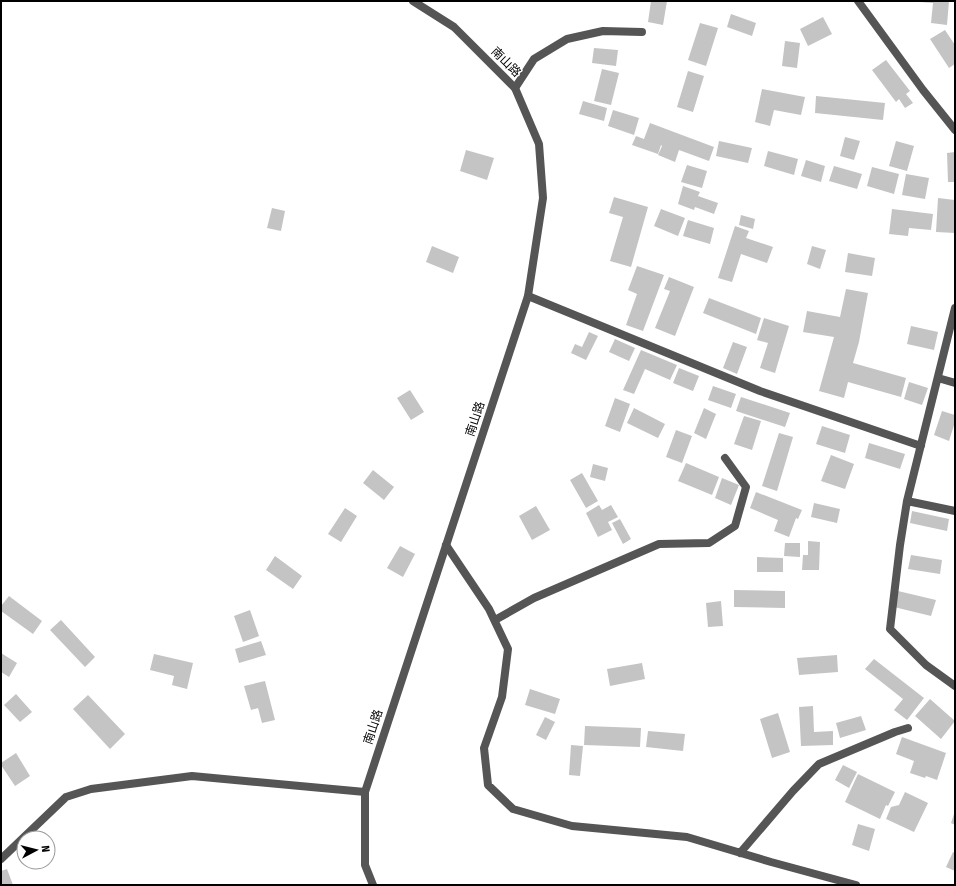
<svg xmlns="http://www.w3.org/2000/svg" width="956" height="886" font-family="'Fira Sans Condensed','Noto Sans SC',sans-serif">
	<style>
		.building { fill: #c4c4c4 }
		.lines { fill: none; stroke-linecap: round; stroke-linejoin: round }
		.service { stroke: #555; stroke-width: 8 }
		.tertiary { stroke: #555; stroke-width: 8 }
		.labels { text-anchor: middle; stroke-width: 3; stroke-linejoin: round; paint-order: stroke }
		.street-label { font-size: 12px; fill: #000; stroke: #fff }
	</style>
	<rect width="100%" height="100%" fill="#fff"/>
	<!-- building -->
	<path class="building" d="M651,1h16l-4,24 -15,-3z
		M920,1h29l-2,24 -16,-2 2,-20 -13,-1z
		M731,14l25,9 -4,13 -25,-9z
		M823,17l9,17 -24,12 -8,-17z
		M700,23l18,5 -12,38 -18,-6z
		M945,30l10,15v19l-6,4 -19,-29z
		M785,41l15,2 -3,25 -15,-2z
		M594,48l24,2 -2,16 -24,-3z
		M886,60l24,31 -4,3 7,9 -8,5 -6,-9 -3,3 -24,-32z
		M602,69l17,4 -8,32 -17,-4z
		M688,71l16,5 -11,36 -16,-5z
		M762,89l43,8 -4,18 -27,-5 -4,16 -15,-4z
		M816,96l69,7 -2,17 -68,-7z
		M583,101l24,7 -3,13 -25,-7z
		M613,110l26,8 -5,17 -26,-9z
		M650,123l64,24 -5,14 -30,-11 -4,12 -17,-7 4,-9 -1,-1 -3,9 -26,-9 4,-9 8,3z
		M845,137l15,4 -6,19 -14,-4z
		M719,141l33,7 -4,15 -32,-7z
		M896,141l18,5 -7,25 -18,-5z
		M466,150l28,8 -7,22 -27,-9z
		M768,151l30,8 -4,16 -30,-9z
		M955,152v30h-7l-1,-29z
		M806,160l19,6 -4,16 -20,-6z
		M687,165l20,6 -5,17 -21,-6z
		M834,166l28,8 -5,15 -28,-8z
		M872,167l27,7 -5,20 -27,-8z
		M906,174l23,4 -4,21 -23,-4z
		M683,186l17,6 -2,4 20,7 -4,11 -19,-7 -1,3 -16,-6z
		M614,197l34,10 -17,60 -21,-6 13,-44 -14,-4z
		M938,198l17,2v33l-19,-1z
		M272,208l13,3 -4,20 -14,-3z
		M661,209l24,9 -7,18 -24,-10z
		M892,209l41,5 -2,16 -22,-2 -1,8 -19,-2z
		M741,215l14,4 -2,10 -14,-4z
		M688,220l26,8 -4,16 -27,-8z
		M735,226l14,5 -3,7 27,9 -6,16 -26,-9 -9,28 -14,-4z
		M432,246l27,11 -6,16 -27,-11z
		M812,246l14,4 -6,19 -13,-5z
		M848,253l27,5 -3,18 -27,-4z
		M637,266l27,9 -21,56 -17,-6 11,-31 -9,-4z
		M669,277l25,10 -19,49 -20,-8 15,-37 -6,-2z
		M846,289l22,4 -9,49 -6,21 53,15 -5,19 -53,-15 -4,16 -25,-7 15,-54 -31,-5 4,-21 33,6z
		M709,298l52,20 -5,16 -53,-21z
		M764,318l25,8 -14,47 -15,-5 8,-25 -11,-3z
		M911,326l27,6 -4,18 -27,-6z
		M589,332l9,4 -12,24 -15,-7 4,-9 7,3z
		M615,339l20,9 -6,13 -20,-9z
		M733,342l14,5 -10,27 -14,-6z
		M641,350l36,15 -7,15 -25,-11 -11,25 -11,-4z
		M679,368l20,8 -6,15 -20,-8z
		M909,382l19,6 -6,17 -18,-6z
		M713,386l23,8 -5,14 -23,-8z
		M410,390l14,22 -13,8 -14,-22z
		M741,397l49,16 -5,14 -49,-16z
		M615,398l15,6 -10,28 -15,-6z
		M634,408l31,16 -7,14 -31,-15z
		M704,408l12,6 -10,25 -12,-6z
		M942,411l13,4v7l-6,19 -15,-6z
		M744,416l17,5 -9,29 -18,-6z
		M822,426l28,9 -5,18 -29,-9z
		M676,430l16,6 -10,27 -16,-6z
		M779,433l14,4 -16,54 -15,-5z
		M869,443l36,11 -5,15 -35,-11z
		M831,455l23,9 -9,25 -24,-8z
		M686,463l33,14 -7,18 -34,-14z
		M593,464l15,4 -3,13 -15,-4z
		M373,470l21,17 -10,13 -21,-17z
		M582,473l16,28 -12,7 -16,-28z
		M722,478l17,7 -8,20 -16,-7z
		M756,492l46,18 -4,9 -2,-1 -7,19 -15,-6 4,-11 -28,-12z
		M814,503l26,6 -3,14 -26,-6z
		M599,505l3,5 9,-5 7,12 -10,5 4,8 -14,7 -12,-24z
		M536,506l14,24 -18,10 -13,-24z
		M345,508l12,8 -16,26 -13,-8z
		M912,511l37,8 -2,12 -37,-8z
		M620,519l11,20 -8,5 -11,-21z
		M808,541l12,1 -1,28h-17l1,-15h5z
		M785,543h15v14l-16,-1z
		M400,546l15,8 -12,23 -16,-9z
		M911,555l31,5 -2,14 -32,-5z
		M275,556l27,20 -9,13 -27,-19z
		M757,557l26,1v14h-26z
		M734,590l51,1v17l-51,-1z
		M898,591l38,9 -5,16 -37,-9z
		M9,596l33,25 -9,13 -32,-23v-5z
		M721,601l2,25 -15,1 -2,-24z
		M250,610l9,26 -16,6 -9,-26z
		M61,620l34,37 -10,10 -35,-37z
		M261,641l5,14 -27,8 -4,-14z
		M1,653l16,10 -8,14 -8,-5z
		M154,654l39,9 -6,26 -15,-4 2,-9 -24,-6z
		M837,655l1,17 -39,3 -2,-17z
		M874,659l50,39 -17,22 -13,-10 9,-11 -38,-30z
		M642,663l3,16 -35,7 -3,-17z
		M265,681l10,39 -13,3 -4,-15 -7,2 -7,-24z
		M530,689l30,10 -5,15 -30,-9z
		M16,694l16,18 -12,10 -16,-17z
		M88,695l37,39 -15,15 -37,-40z
		M930,699l25,22 -14,18 -26,-23z
		M813,706l1,26 19,-1v14l-32,1 -2,-39z
		M778,713l12,39 -18,6 -12,-39z
		M861,716l5,14 -26,8 -4,-15z
		M545,717l10,5 -9,18 -10,-5z
		M585,726l56,2 -1,19 -56,-2z
		M648,731l37,3 -2,17 -37,-4z
		M902,737l44,16 -9,27 -11,-4 -1,2 -15,-5 4,-12 -18,-7z
		M571,745l12,1 -3,30 -11,-1z
		M16,753l14,23 -15,10 -14,-21v-2z
		M843,765l14,7 -8,16 -14,-8z
		M858,774l37,18 -7,14 -2,-1 -6,14 -35,-17z
		M905,792l23,11 -14,29 -28,-13 5,-12 8,-2z
		M955,811v14l-4,-2z
		M858,824l17,5 -6,22 -17,-6z
		M953,852l2,1v18l-9,-4z
		M7,869l6,16h-12v-14z"/>
	<g class="lines">
		<!-- service -->
		<path class="service" d="M858,1l65,89 32,40
			M515,88l19,-29 33,-20 36,-8 39,1
			M528,296l232,95 161,55
			M955,308l-48,193 -7,44 -10,84 36,36 29,21
			M938,378l17,5
			M907,501l48,10
			M446,545l43,64 19,40 -6,48 -18,51 4,37 25,24 59,17 115,11 84,25 85,23
			M495,620l39,-22 125,-54 50,-1 26,-17 11,-39 -21,-29
			M740,853l53,-62 26,-27 76,-32 13,-4
			M1,859l65,-62 25,-8 101,-13 173,16"/>
		<!-- tertiary -->
		<path class="tertiary" d="M373,885l-8,-20v-73l163,-496 15,-98 -4,-54 -24,-56 -61,-61 -41,-26"/>
	</g>
	<g class="labels">
		<!-- street labels -->
		<g class="street-label">
			<text transform="translate(506 62) rotate(45)" y="4">南山路</text>
			<text transform="translate(475 419) rotate(-72)" y="4">南山路</text>
			<text transform="translate(373 727) rotate(-72)" y="4">南山路</text>
		</g>
	</g>
	<!-- border -->
	<rect width="956" height="886" fill="none" stroke="#000000" stroke-width="4"/>
	<!-- north arrow -->
	<g transform="translate(36 850) rotate(83)"><circle r="19" fill="#ffffff" stroke="#999999"/>
	<path d="M0-3L7 15L0 10L-7 15Z" fill="#000000"/>
	<text y="-6" font-size="11" font-weight="bold" text-anchor="middle" fill="#000000">N</text>
	</g>
</svg>
